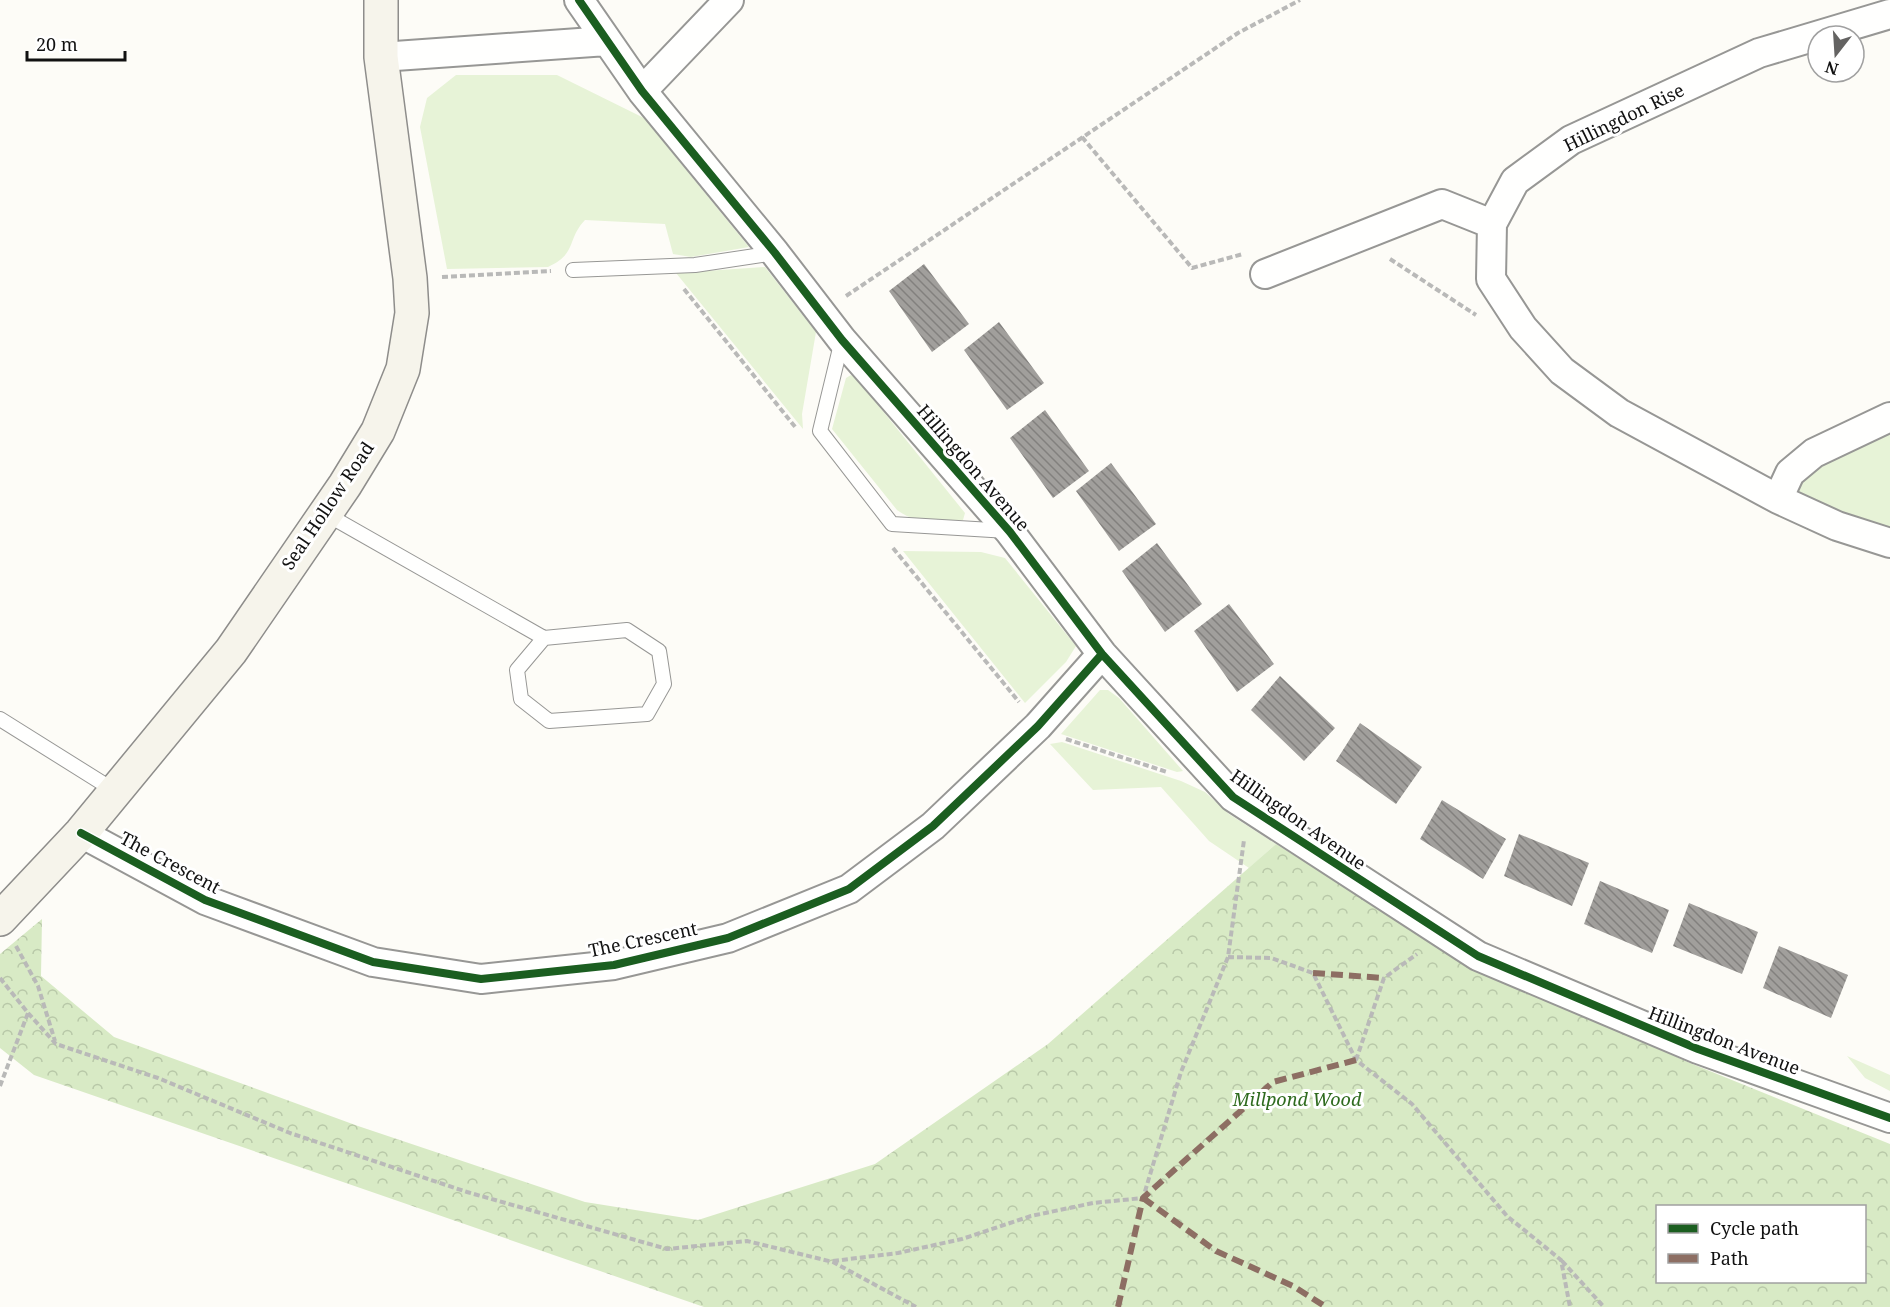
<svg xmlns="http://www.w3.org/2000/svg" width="1890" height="1307" font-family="'Noto Serif',serif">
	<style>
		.grass { fill: #e7f3d7 }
		.forest { fill: url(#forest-crowns); fill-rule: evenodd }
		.building { fill: url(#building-back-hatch) }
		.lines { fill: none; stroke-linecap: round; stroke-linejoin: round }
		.lane-casing { stroke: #979795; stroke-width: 16 }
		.street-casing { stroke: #979795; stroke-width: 32 }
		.secondary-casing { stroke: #8e8d8b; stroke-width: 36 }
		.path { stroke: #b9b9b8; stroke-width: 4; stroke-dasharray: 6 3; stroke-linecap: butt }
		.lane { stroke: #fffffe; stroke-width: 14 }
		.street { stroke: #fffffe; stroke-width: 28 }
		.secondary { stroke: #f6f4eb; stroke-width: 33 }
		.quiet { stroke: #8d6e63; stroke-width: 6; stroke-dasharray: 12 6; stroke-linecap: butt }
		.cycleway-casing { stroke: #fff; stroke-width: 11 }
		.cycleway { stroke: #1b5e20; stroke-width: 8 }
		.labels { text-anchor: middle; stroke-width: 6; stroke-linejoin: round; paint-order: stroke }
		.street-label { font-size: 18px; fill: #111; stroke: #fff }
		.park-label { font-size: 18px; font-style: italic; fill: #2f6b1f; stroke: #fff }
	</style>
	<defs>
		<pattern id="forest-crowns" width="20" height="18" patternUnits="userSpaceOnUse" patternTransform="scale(1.5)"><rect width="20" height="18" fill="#d8eac5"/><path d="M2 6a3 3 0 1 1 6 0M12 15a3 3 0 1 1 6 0" fill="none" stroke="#b8c8a8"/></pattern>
		<pattern id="building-back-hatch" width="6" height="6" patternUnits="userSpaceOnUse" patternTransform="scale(1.5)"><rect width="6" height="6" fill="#a19f9c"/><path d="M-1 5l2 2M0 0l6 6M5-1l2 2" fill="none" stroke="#82807e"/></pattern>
	</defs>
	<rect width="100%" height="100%" fill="#fdfcf7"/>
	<!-- grass -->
	<path class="grass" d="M456,75h101l87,43 105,129 -58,10 -18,-3 -8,-30 -80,-4c-19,20 -7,33 -37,47l-101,2 -27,-142 7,-29z
		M765,267l51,65 -14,82 1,15 -127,-156z
		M851,375l6,4 108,134 -2,7c-21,3 -48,4 -66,-10l-65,-81 14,-51z
		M1890,417v126l-112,-44 12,-26z
		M903,551l78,1 24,6 71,88 -10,16 -41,41z
		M1100,690h8l11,8 64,73 -6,1 -116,-38z
		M1062,742l119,39 24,11 24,22 47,30 -27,24 -40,-27 -48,-54 -68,3 -43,-46z
		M1847,1056l43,19v16l-25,-13z"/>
	<!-- forest -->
	<path class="forest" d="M1276,844l185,115 229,104 200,81v163h-1186l-670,-232 -34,-27v-94l42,-35 -1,57 73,61 244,89 227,76 113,18 177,-56 173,-120zM1658,1206h206v76h-206z"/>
	<!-- building -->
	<path class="building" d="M924,264l45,60 -37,28 -43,-61z
		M999,322l45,61 -37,27 -43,-60z
		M1045,410l44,61 -36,27 -43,-60z
		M1111,463l45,61 -37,27 -43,-60z
		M1157,543l45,61 -37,28 -43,-61z
		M1229,604l45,60 -37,28 -43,-61z
		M1280,676l55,52 -31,33 -53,-51z
		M1360,723l62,44 -26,37 -60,-43z
		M1442,800l64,39 -23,40 -63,-40z
		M1519,834l70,29 -17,43 -68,-30z
		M1600,881l69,29 -17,43 -68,-29z
		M1689,903l69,29 -16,42 -69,-28z
		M1779,946l69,29 -17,43 -68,-30z"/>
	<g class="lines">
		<!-- lane casing -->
		<g class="lane-casing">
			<path id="lane" d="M573,270l122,-5 80,-12
				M842,340l-22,91 72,93 116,7
				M326,514l218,124 83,-8 32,21 5,33 -17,30 -98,7 -28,-22 -4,-29 27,-32
				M0,719l115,72"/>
		</g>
		<!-- street casing -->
		<g class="street-casing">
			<path id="street" d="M579,0l63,91 133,162 67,87 168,192 92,122 131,143 245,159 220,93 192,69
				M1890,14l-131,39 -188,87 -56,41 -23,43 -1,55 32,49 39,43 57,42 159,86 59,27 53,17
				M381,57l226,-16
				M642,91l87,-91
				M1265,274l177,-70 50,20
				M1778,499l12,-26 24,-20 76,-36
				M81,833l124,67 168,62 108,17 133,-14 114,-27 121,-49 84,-63 105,-100 64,-72"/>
		</g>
		<!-- secondary casing -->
		<g class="secondary-casing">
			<path id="secondary" d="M0,919l81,-86 150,-182 114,-166 33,-54 25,-62 9,-56 -2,-35 -29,-221v-57"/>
		</g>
		<!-- path -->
		<path class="path" d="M1082,137l110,131 51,-14
			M1390,259l86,56
			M442,277l109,-6
			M684,289l112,139
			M846,296l392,-263 62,-33
			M893,548l126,154
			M1066,739l101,33
			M16,946l22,40 17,55
			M1228,957l43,1 42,15 43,87 56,44 95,112 54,44 9,47
			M0,978l28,35 -28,73
			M28,1013l28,31 102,34 132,55 177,59 200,57 80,-8 86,21 83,45
			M1356,1060l28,-82 33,-24
			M833,1261l65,-8 64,-14 69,-23 62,-13 50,-5 38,-126 47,-115 16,-117
			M1562,1261l42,46"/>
		<!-- lane -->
		<use href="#lane" class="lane"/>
		<!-- street -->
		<use href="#street" class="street"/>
		<!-- secondary -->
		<use href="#secondary" class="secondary"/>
		<!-- quiet -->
		<path class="quiet" d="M1313,973l71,5
			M1143,1198l73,53 77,35 33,21
			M1118,1307l25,-109 130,-116 83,-22"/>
		<!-- cycleway casing -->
		<g class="cycleway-casing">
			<path id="cycleway" d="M579,0l63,91 133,162 67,87 168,192 92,122 131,143 245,159 220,93 192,69
				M81,833l124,67 168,62 108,17 133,-14 114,-27 121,-49 84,-63 105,-100 64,-72"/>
		</g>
		<!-- cycleway -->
		<use href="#cycleway" class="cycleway"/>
	</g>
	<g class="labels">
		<!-- street labels -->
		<g class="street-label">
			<text transform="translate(1624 118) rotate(-26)" y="6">Hillingdon Rise</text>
			<text transform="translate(973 468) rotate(49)" y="6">Hillingdon Avenue</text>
			<text transform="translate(328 506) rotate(-56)" y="6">Seal Hollow Road</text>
			<text transform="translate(1298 820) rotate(35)" y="6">Hillingdon Avenue</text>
			<text transform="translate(170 863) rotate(28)" y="6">The Crescent</text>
			<text transform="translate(643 940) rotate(-12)" y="6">The Crescent</text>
			<text transform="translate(1724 1041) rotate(21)" y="6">Hillingdon Avenue</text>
		</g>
		<!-- park labels -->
		<g class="park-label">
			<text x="1297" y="1106">Millpond Wood</text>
		</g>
	</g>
	<!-- legend -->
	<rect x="1656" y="1205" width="210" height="78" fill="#ffffff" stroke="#a0a0a0" stroke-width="1.5"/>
	<rect x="1668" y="1224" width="30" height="9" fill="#1b5e20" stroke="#a0a0a0" stroke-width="1.5"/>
	<text x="1710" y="1235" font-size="18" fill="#111111">Cycle path</text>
	<rect x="1668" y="1254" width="30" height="9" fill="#8d6e63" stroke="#a0a0a0" stroke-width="1.5"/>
	<text x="1710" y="1265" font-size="18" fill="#111111">Path</text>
	<!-- north arrow -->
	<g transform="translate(1836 54) rotate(197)"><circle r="28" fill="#ffffff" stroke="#a0a0a0" stroke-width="1.5"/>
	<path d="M0-4.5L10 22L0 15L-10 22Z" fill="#646362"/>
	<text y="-9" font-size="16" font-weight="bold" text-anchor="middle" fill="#111111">N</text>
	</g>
	<!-- scale -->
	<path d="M27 51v9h98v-9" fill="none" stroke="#111111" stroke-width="3"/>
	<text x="36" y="51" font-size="18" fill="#111111" stroke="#ffffff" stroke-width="4.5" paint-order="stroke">20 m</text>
</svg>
